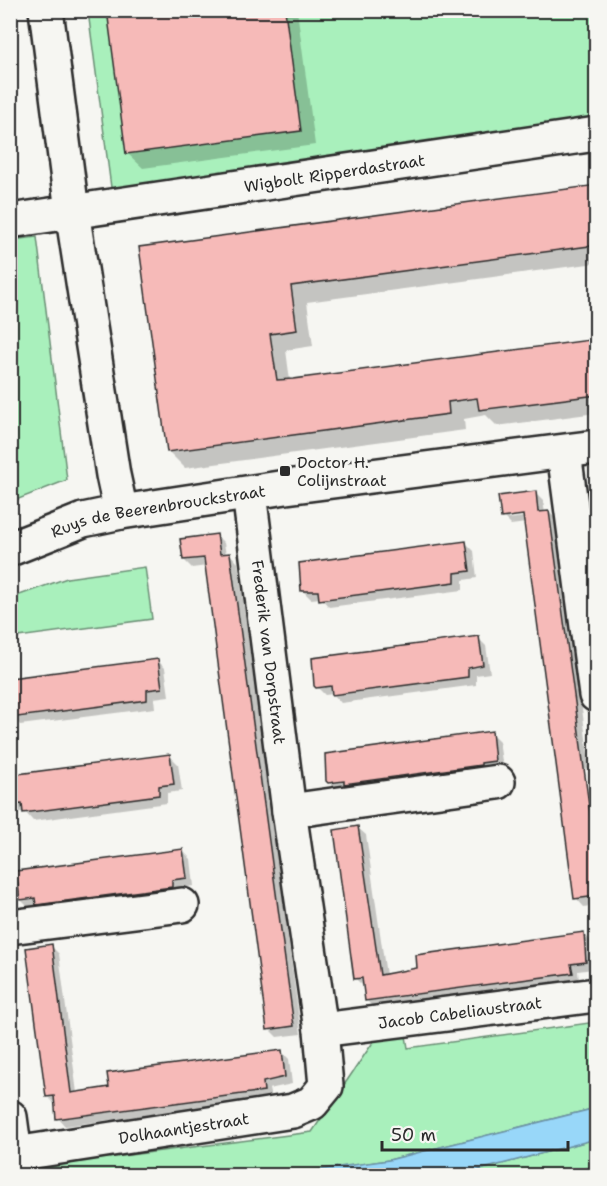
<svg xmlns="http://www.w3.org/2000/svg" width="607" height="1186" font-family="'Shantell Sans',sans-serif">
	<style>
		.green { fill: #a9f0bc; stroke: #6a8e74; stroke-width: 1.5 }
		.water { fill: #98d7f9; stroke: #6c92a7; stroke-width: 1.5 }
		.shadow { fill: #0003; fill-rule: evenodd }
		.building { fill: #f6bab8; stroke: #2b2b2b; stroke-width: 1.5 }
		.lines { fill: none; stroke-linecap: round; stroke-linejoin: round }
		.minor-casing { stroke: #2b2b2b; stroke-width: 38 }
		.minor { stroke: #f6f6f2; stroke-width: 33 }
		.poi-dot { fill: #2b2b2b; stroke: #f6f6f2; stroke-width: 2 }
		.labels { text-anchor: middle; stroke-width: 6; stroke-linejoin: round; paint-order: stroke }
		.street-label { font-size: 16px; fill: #2b2b2b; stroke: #f6f6f2 }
		.poi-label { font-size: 16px; fill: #2b2b2b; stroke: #f6f6f2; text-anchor: start }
	</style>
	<rect width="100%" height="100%" fill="#f6f6f2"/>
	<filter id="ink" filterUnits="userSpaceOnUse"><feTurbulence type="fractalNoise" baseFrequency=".0167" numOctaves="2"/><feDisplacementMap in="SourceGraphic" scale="12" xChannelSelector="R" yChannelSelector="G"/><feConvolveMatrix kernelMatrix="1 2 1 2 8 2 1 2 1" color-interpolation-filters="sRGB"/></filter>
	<g filter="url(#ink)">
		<!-- green -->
		<path class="green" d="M88,11h508v119l-484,65z
			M37,237l30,243 -56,22 -1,-142h7l-7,-47 1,-73z
			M145,567l7,52 -141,19v-40l56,-20z
			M596,1022v86l-207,52 -108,16h-270l-1,-6 302,-38 66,-97 27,-5 3,18z
			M596,1139v27l-40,9 -100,1z"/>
		<!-- water -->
		<path class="water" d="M596,1108v31l-132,35 -8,2 -175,-1 108,-15z"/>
		<!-- shadow -->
		<path class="shadow" d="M109,10h188l18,135 -172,23 -15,-14z
			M596,186v77l-289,39 6,44 -27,4 4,31 306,-41v73l-99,13 -11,-11 -22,4 1,11 -280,38 -17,-17 -27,-203z
			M535,493l8,8 2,12 4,-1 8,8 33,249 -24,4 -40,-250 -15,2 -8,-8zM531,513v3l-23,3v-4z
			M216,535l8,8 2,12 4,-1 8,9 63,471 -24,3 -8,-8 -62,-463 -15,2 -8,-8z
			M466,543l8,8 3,27 -14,2v10l-134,17 -8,-9 -10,1 -8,-8z
			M478,638l8,8 4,27 -14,2v10l-135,18 -8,-9 -8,1 -10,-10z
			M157,660l8,8 4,28 -15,2 1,10 -135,17 -8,-8z
			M491,733l8,8 4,27 -165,23 -10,-10z
			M170,756l8,8 4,27 -15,2v10l-134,18 -8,-9 -8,1 -7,-6v-30z
			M587,795l8,8 1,14v88l-12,2 -8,-9z
			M358,828l8,7 20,140 197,-42 8,8 2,28 -15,2 1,10 -205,27 -8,-8 -3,-14 -7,-7z
			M183,851l8,8 3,27 -14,2v7l-135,17 -5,-5 -11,1 -8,-8z
			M51,946l8,8 18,139 33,-5 171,-37 8,8 3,25 -23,5 2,9 -206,28 -7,-8 -3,-14 -8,-8z"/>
		<!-- building -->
		<path class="building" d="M107,10h178l16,121 -175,23z
			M597,185v60l-306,41 6,44 -27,4 7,46 16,-1 304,-40v56l-118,15 -2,-12 -29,4 1,12 -282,38 -28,-205z
			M536,491l2,21 11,-1 48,353v32l-23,3 -51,-384 -22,3 -3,-22z
			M217,534l3,20 10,-1 64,473 -27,4 -63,-472 -21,2 -3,-21z
			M466,541l4,30 -15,2v9l-136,18 -1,-9h-17l-2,-28z
			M479,636l4,29 -15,3v9l-136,18 -1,-9 -15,2 -2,-2 -2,-28z
			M158,659l4,29 -15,2v10l-137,18v-40z
			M492,731l3,30 -14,2v2l-137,19v-3l-16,2 -2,-2 -1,-27z
			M170,754l4,30 -15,2v9l-136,18 -1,-9 -12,1v-30z
			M358,826l22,149 37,-7 -1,-13 168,-23 2,30 -15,2 2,9 -208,28 -3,-23 -8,1 -20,-149z
			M183,849l4,29 -15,2v7l-136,18 -1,-7 -15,2 -4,-29z
			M52,944l19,149 38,-6 -2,-14 175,-23 3,27 -22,5 1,9 -208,28 -2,-23 -8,1 -20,-149z"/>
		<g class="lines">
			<!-- minor casing -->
			<g class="minor-casing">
				<g id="minor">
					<path d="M46,10l26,201 41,264 8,37"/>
					<path id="s1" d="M10,221l586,-87"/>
					<path d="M564,452l32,243"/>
					<path id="s2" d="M10,549l73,-29 38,-8 165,-25 310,-40"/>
					<path d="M289,811l209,-29"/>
					<path d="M10,927l172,-22"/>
					<path id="s3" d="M321,1030l275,-35"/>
					<path id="s4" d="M10,1117l5,37 278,-43 19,-8 14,-17 -5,-56 -32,-219 -40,-318"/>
				</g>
			</g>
			<!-- minor -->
			<use href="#minor" class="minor"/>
		</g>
	</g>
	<!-- markers -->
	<rect class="poi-dot" x="279" y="465" width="12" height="12" rx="3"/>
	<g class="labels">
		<!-- street labels -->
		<g class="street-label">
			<text dy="6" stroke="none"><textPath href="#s1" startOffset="328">Wigbolt Ripperdastraat</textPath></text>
			<text dy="6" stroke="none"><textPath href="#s2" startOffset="154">Ruys de Beerenbrouckstraat</textPath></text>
			<text transform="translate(269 652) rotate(83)" y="6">Frederik van Dorpstraat</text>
			<text dy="6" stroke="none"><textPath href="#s3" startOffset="140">Jacob Cabeliaustraat</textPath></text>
			<text dy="6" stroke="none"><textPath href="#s4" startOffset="208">Dolhaantjestraat</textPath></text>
		</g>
		<!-- poi labels -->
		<g class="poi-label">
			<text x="297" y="468">Doctor H.<tspan x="297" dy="18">Colijnstraat</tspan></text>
		</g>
	</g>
	<!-- margin -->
	<rect width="607" height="1186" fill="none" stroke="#f6f6f2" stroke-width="36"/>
	<rect x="18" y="18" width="571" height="1150" fill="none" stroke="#2b2b2b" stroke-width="2" filter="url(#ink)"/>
	<!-- scale -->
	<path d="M382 1141v9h186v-9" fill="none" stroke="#2b2b2b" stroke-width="3"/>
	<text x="391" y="1141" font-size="18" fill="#2b2b2b" stroke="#f6f6f2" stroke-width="4.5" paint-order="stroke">50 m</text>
</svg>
